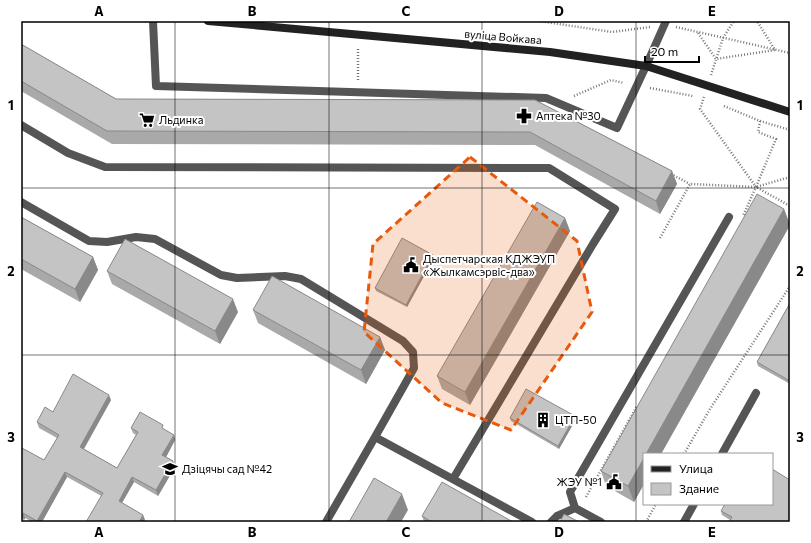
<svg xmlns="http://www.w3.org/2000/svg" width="811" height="543" font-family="Commissioner,sans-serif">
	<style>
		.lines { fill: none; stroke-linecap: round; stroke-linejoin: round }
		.path { stroke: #777; stroke-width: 2.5; stroke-dasharray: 1 2; stroke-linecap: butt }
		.lane { stroke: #555; stroke-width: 8 }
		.secondary { stroke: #222; stroke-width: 8 }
		.wall { fill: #a9a9a9 }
		.shaded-wall { fill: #898989 }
		.building { fill: #c4c4c4; stroke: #898989 }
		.marked { fill: #e8590c; fill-opacity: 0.2; stroke: #e8590c; stroke-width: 3; stroke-dasharray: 8 5; stroke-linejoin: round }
		.grid { fill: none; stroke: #000; stroke-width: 1; stroke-opacity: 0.55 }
		.labels { text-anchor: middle; stroke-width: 4; stroke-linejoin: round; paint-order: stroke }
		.street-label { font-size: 11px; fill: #000; stroke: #fff }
		.poi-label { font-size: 11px; fill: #000; stroke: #fff; text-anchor: start }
		.neatline { fill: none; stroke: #000; stroke-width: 1.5 }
		.grid-label { font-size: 13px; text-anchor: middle; font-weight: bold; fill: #000 }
	</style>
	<rect width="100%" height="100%" fill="#fff"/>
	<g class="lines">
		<!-- path -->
		<path class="path" d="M539,21l73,11 38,-5
			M676,27l114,26
			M698,33l18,26 59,-9 -18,-29
			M711,75l12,-37 11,-17
			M358,80v-33
			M650,88l43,8
			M574,96l37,-16 13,3
			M704,97l-4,12 56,78 -13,29
			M724,106l36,15 30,9
			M760,121l-2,11 18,7 -20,48 34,19
			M671,174l19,10
			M660,238l30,-54 66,3 34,-10
			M684,454l26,-45 80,-123
			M586,497l51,-91
			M646,522l10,-18"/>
		<!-- lane -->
		<path class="lane" d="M153,21l3,65 390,12 71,30 29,-62 20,-45
			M21,125l47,28 37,14 444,1 66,41 -22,35 -140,235
			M21,202l68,39 18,1 29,-5 19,2 66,36 16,3 48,-2 16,3 102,62 10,11 1,16 -39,69 157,85
			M722,454l34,-61
			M575,508l-5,-16 159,-275
			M326,522l49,-85
			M551,522l6,-6 18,-8 26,14
			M684,522l10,-18"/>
		<!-- secondary -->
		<path class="secondary" d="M208,21l342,31 96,14 144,46"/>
	</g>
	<!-- wall -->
	<path class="wall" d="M21,44l95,55 419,1 137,71 5,13 -17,30 -125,-69 -423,-1 -91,-53z
		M784,209l6,16 -129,229h-17v30l-10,18 -28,-16 -5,-15z
		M21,217l72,40 5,13 -18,32 -59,-33z
		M565,218l5,13 -100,174 -28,-16 -5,-13z
		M434,258l-27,49 -31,-16 -1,-3z
		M107,271l131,41 -18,32 -108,-60z
		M790,303v81l-32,-18 -1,-4z
		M253,310l127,27 5,13 -19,34 -108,-61z
		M111,400l-27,49 33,19 19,-33 -3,-2 -2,-5 34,2 9,5 1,5 -9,17 7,4 2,6 -17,29 -24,-14 -12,21 21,12 2,5 -78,-43 -25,45h-10l-7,-4 -1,2 -3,-2v-69l23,11 13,-22 -18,-10 -2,-6 16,-10z
		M510,418l66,1 -17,30 -48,-28z
		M790,480l-60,40 -8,-5 -1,-4z
		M422,516l91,6h-89z"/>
	<!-- shaded-wall -->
	<path class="shaded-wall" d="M672,171l5,13 -17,30 -4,-13z
		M784,209l6,16 -129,229h-15z
		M565,218l5,13 -100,174 -5,-13z
		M433,255l1,3 -27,49 -1,-2z
		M93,257l5,13 -18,32 -5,-13z
		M233,299l5,13 -18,32 -5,-13z
		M380,337l5,13 -19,34 -5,-14z
		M109,395l2,5 -29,52 -2,-5z
		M575,416l1,3 -17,30 -1,-3z
		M174,435l1,5 -11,21 -2,-6z
		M644,458v26l-10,18 -6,-16z
		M173,461l2,6 -17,29 -2,-6z
		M65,472l2,5 -25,45h-4l-1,-1z
		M132,477l2,5 -14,24 -1,-5z
		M402,494l6,16 -7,12h-15z
		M23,513l2,5 -1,2 -2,-5z
		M143,515l2,5 -1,2h-5z"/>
	<!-- building -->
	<path class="building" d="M21,44l95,55 419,1 137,71 -16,30 -126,-69 -423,-1 -86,-50z
		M757,194l27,15 -138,245h-2v4l-16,28 -27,-15z
		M537,202l28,16 -100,174 -28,-16z
		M21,217l72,40 -18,32 -54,-30z
		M402,238l31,17 -27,50 -31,-17z
		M125,239l108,60 -18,32 -108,-60z
		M272,276l108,61 -19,33 -108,-60z
		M790,303v78l-33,-19z
		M73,374l36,21 -29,52 37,21 21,-36 -7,-4 9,-16 23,13 -1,3 12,7 -12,20 11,6 -17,29 -24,-13 -13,24 24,14 -4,7h-53l17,-29 -38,-21 -28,49 -14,-8 -1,2 -1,-1v-65l1,-1 22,12 15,-25 -22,-13 8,-15 8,5z
		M526,389l49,27 -17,30 -48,-28z
		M772,469l18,11v42h-61l3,-5 -11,-6 4,-7h47z
		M374,478l28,16 -16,28h-37z
		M442,482l71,40h-81l-10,-6z
		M564,514l15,8h-19z"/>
	<!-- marked area -->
	<path class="marked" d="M470,157l107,84 15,71 -81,118 -69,-27 -78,-71 9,-88z"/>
	<!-- grid -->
	<path class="grid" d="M175,21v501M329,21v501M482,21v501M636,21v501M21,188h769M21,355h769"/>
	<!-- icons -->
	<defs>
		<g id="pharmacy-bare" transform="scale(1.2)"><path d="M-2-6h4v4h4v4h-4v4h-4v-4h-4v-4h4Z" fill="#000" stroke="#fff" stroke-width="2.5" paint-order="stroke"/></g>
		<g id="supermarket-bare" transform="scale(1.2)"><path d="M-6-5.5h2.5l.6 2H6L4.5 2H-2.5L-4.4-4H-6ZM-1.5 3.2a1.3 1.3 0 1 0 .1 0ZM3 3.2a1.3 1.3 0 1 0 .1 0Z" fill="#000" stroke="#fff" stroke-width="2.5" paint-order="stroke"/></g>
		<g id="civic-bare" transform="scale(1.2)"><path d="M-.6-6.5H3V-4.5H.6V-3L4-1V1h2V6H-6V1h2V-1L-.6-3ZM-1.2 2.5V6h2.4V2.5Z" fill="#000" stroke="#fff" stroke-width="2.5" paint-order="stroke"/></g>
		<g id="building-bare" transform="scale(1.2)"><path d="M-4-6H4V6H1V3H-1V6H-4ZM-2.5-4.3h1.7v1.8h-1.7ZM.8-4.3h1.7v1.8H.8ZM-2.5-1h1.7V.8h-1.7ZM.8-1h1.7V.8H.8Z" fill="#000" stroke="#fff" stroke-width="2.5" paint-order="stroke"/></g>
		<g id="school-bare" transform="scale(1.2)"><path d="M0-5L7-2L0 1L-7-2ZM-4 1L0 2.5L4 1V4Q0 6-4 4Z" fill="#000" stroke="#fff" stroke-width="2.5" paint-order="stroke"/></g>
	</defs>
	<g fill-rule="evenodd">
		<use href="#pharmacy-bare" x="524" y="116"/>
		<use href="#supermarket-bare" x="147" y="120"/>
		<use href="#civic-bare" x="411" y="265"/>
		<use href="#building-bare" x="543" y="420"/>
		<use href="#school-bare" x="170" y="469"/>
		<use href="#civic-bare" x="614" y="482"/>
	</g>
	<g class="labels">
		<!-- street labels -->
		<g class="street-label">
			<text transform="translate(503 37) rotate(5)" y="4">вуліца Войкава</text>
		</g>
		<!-- poi labels -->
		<g class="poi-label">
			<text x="536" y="120">Аптека №30</text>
			<text x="159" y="124">Льдинка</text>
			<text x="423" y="263">Дыспетчарская КДЖЭУП<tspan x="423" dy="13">«Жылкамсэрвіс-два»</tspan></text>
			<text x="555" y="424">ЦТП-50</text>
			<text x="182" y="473">Дзіцячы сад №42</text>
			<text x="602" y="486" text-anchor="end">ЖЭУ №1</text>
		</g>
	</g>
	<!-- border -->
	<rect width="811" height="543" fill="none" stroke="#ffffff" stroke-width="44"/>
	<!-- legend -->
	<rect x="643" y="453" width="130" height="52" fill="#ffffff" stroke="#999999"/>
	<rect x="651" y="466" width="20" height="6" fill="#222222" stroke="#999999"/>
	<text x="679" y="473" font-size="12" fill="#000000">Улица</text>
	<rect x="651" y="483" width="20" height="12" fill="#c4c4c4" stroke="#999999"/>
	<text x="679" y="493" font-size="12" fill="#000000">Здание</text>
	<!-- scale -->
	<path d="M645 56v6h54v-6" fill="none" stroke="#000000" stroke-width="2"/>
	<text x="651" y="56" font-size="12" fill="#000000" stroke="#ffffff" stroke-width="3" paint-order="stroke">20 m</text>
	<rect x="22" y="22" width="767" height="499" class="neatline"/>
	<g class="grid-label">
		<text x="99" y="16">A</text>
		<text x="252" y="16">B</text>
		<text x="406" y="16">C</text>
		<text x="559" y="16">D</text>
		<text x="712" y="16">E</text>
		<text x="11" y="110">1</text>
		<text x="800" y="110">1</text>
		<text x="11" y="276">2</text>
		<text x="800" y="276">2</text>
		<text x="11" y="442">3</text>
		<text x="800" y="442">3</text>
		<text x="99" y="537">A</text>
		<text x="252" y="537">B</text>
		<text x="406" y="537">C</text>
		<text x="559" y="537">D</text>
		<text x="712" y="537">E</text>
	</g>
</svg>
